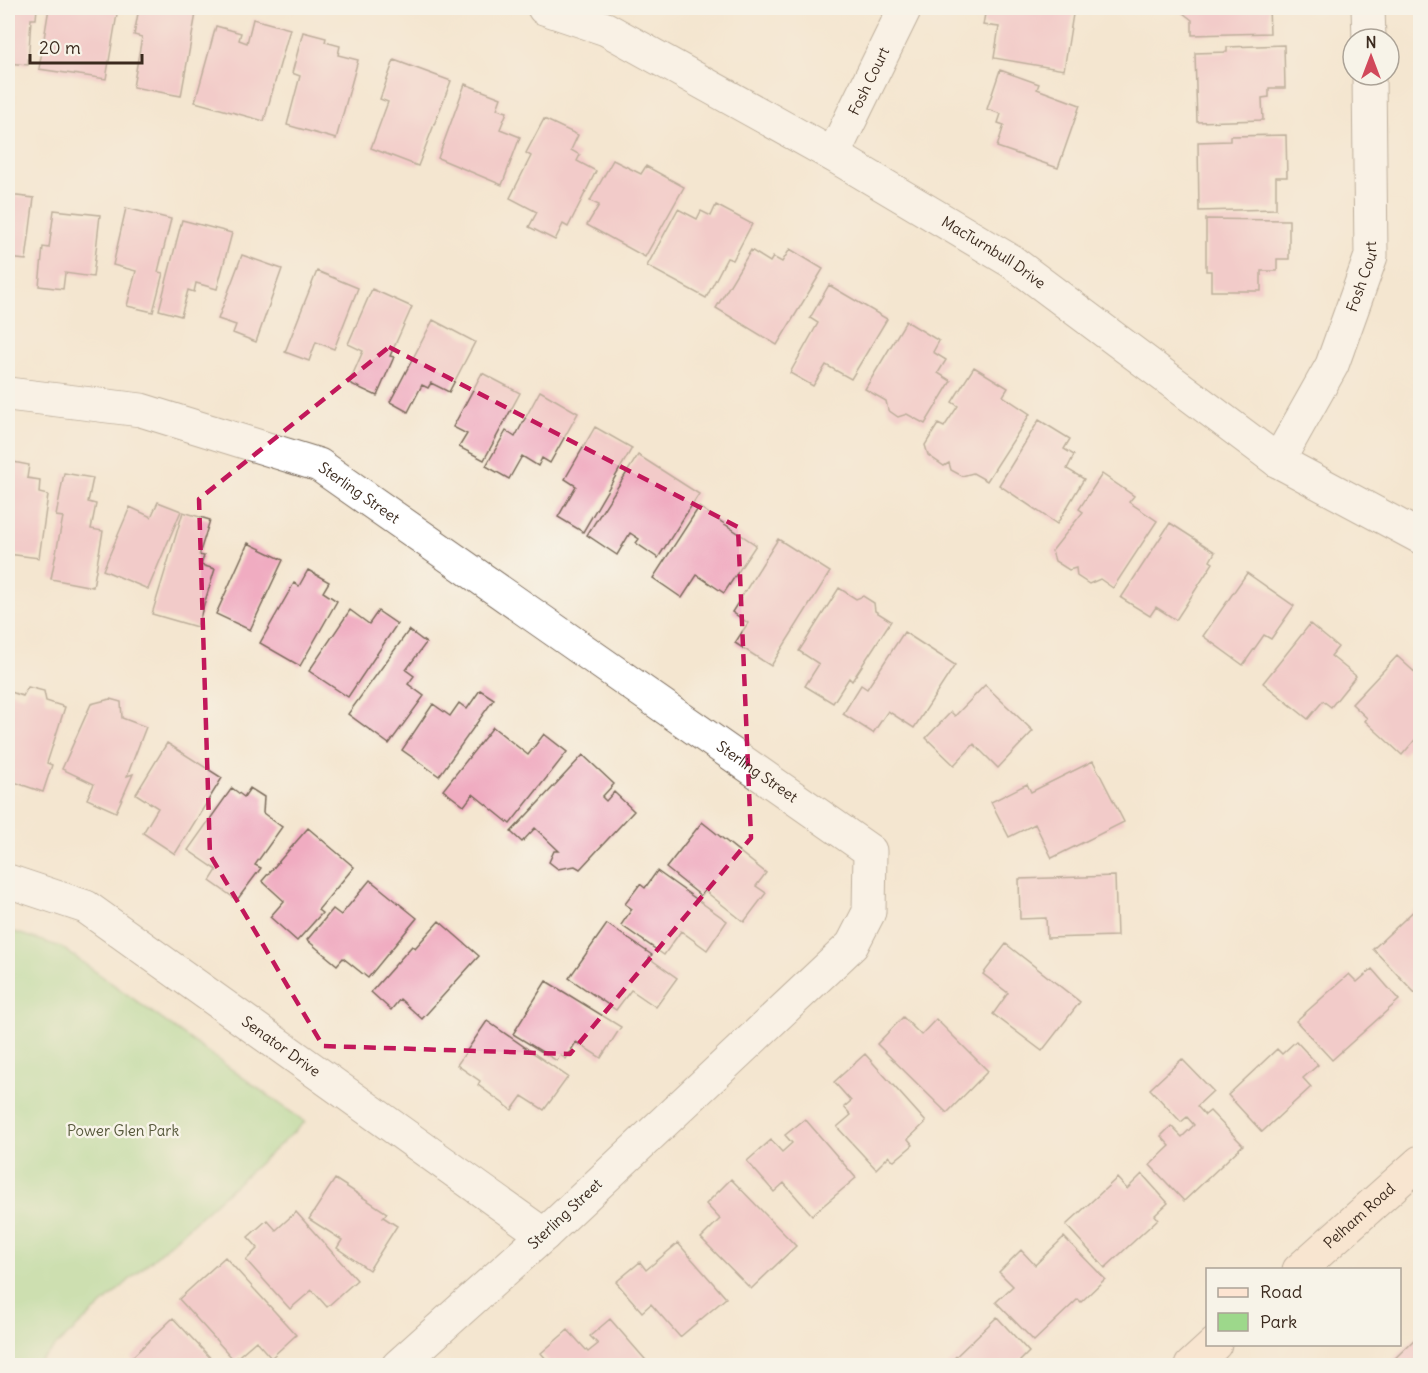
<svg xmlns="http://www.w3.org/2000/svg" width="1428" height="1373" font-family="Delius,sans-serif">
	<style>
		.green { fill: #9dd88b; stroke: #6c8154; stroke-width: 1.5 }
		.building { fill: #f0acc1 }
		.lines { fill: none; stroke-linecap: round; stroke-linejoin: round }
		.street-casing { stroke: #7c6c5c; stroke-width: 35 }
		.secondary-casing { stroke: #7c6c5c; stroke-width: 35 }
		.street { stroke: #fff; stroke-width: 33 }
		.secondary { stroke: #fde4d1; stroke-width: 33 }
		.marked { fill: none; stroke: #c2185b; stroke-width: 4.5; stroke-dasharray: 12 8; stroke-linejoin: round }
		.labels { text-anchor: middle; stroke-width: 5; stroke-linejoin: round; paint-order: stroke }
		.street-label { font-size: 15px; fill: #3b2a1e; stroke: #f7f3e8 }
		.park-label { font-size: 15px; fill: #545639; stroke: #f7f3e8 }
	</style>
	<rect width="100%" height="100%" fill="#f7f3e8"/>
	<filter id="ink" filterUnits="userSpaceOnUse"><feTurbulence type="fractalNoise" baseFrequency=".0167" numOctaves="2"/><feDisplacementMap in="SourceGraphic" scale="12" xChannelSelector="R" yChannelSelector="G"/><feConvolveMatrix kernelMatrix="1 2 1 2 8 2 1 2 1" color-interpolation-filters="sRGB"/></filter>
	<filter id="wash" filterUnits="userSpaceOnUse"><feTurbulence type="fractalNoise" baseFrequency=".008" numOctaves="4" result="noise"/><feDisplacementMap in="SourceGraphic" scale="24" xChannelSelector="R" yChannelSelector="G"/><feGaussianBlur stdDeviation="1.35" result="paint"/><feColorMatrix in="noise" values="0 0 0 0 0 0 0 0 0 0 0 0 0 0 0 0 0 1.4 0 .05"/><feComposite in="paint" operator="in"/></filter>
	<g filter="url(#wash)">
		<rect width="100%" height="100%" fill="#f4e6d0"/>
		<!-- green -->
		<path class="green" d="M8,930l53,17 244,175 -270,243h-27z"/>
		<g id="blocks">
			<!-- building -->
			<path class="building" d="M8,8h29l-1,11h-5l-3,46 -20,-2z
				M49,8h69l-12,71 -67,-10z
				M139,8h58l-16,88 -48,-9 9,-50 -8,-2z
				M986,8h88l-10,62 -70,-12 5,-31 -16,-2z
				M1183,8h86l1,25 -78,2v-15l-9,-7z
				M253,19l37,10 -26,92 -69,-19 21,-76 25,7 -2,7 8,3z
				M303,32l23,6 -1,4 15,4 -2,9 20,5 -22,79 -49,-14 13,-49 -8,-3z
				M1284,45l1,43h-16v9l-7,1 1,22 -66,2 -2,-69 32,-1v-5z
				M394,60l57,21 -33,85 -47,-18 17,-46 -8,-3z
				M1000,70l39,14 -2,5 43,16 -22,63 -61,-21 7,-22 -6,-2 3,-9 -14,-5z
				M465,84l36,14 -4,11 10,3 -7,17 20,8 -18,48 -64,-27z
				M544,119l34,16 -7,15 9,5 -3,6 19,10 -28,56 -5,-3 -8,16 -26,-13 8,-15 -27,-14 21,-42 -5,-3z
				M1286,135l1,42h-11v32l-77,2 -1,-69 32,-1v-5z
				M613,160l28,14 5,-8 38,21 -39,70 -58,-32 12,-20 -9,-4z
				M8,195l26,3 -8,62 -18,-2z
				M716,205l36,19 -19,36 -6,-2 -21,40 -59,-32 31,-57 19,10 4,-8 10,5z
				M126,208l45,11 -13,53 5,1 -10,39 -26,-6 9,-35 -23,-6z
				M54,210l46,5 -7,62 -28,-4 -2,16 -24,-3 4,-39 6,1z
				M1206,219l83,1v39h-12v12h-16v20h-50v-20h-5z
				M182,220l50,13 -15,56 -21,-6 -2,9 -6,-2 -7,26 -22,-6z
				M790,249l33,20 -46,76 -61,-37 35,-58 19,12 3,-5 9,5z
				M242,255l40,14 -26,73 -23,-9 3,-8 -18,-6z
				M317,271l41,17 -24,61 -18,-7 -7,19 -24,-9z
				M829,285l58,34 -36,60 -25,-14 -13,21 -23,-13 28,-50 -8,-5z
				M372,289l40,18 -22,49 4,1 -17,39 -28,-13 14,-32 -15,-7z
				M433,320l42,22 -26,50 -18,-9 -3,5 -6,-3 -14,27 -18,-10z
				M906,321l33,20 -6,11 13,8 -8,13 13,8 -26,43 -18,-10 -9,3 -10,-7 -2,-9 -21,-12z
				M974,367l34,21 -5,8 27,18 -43,67 -14,-8 -11,3 -11,-6 -2,-7 -5,3 -16,-11 -3,-10 13,-21 6,3 14,-21 -6,-4z
				M482,373l38,20 -36,67 -25,-13 8,-13 -14,-7z
				M540,391l38,22 -28,50 -8,-5 -4,8 -16,-10 -13,23 -23,-13 20,-35 9,6z
				M1039,420l31,19 -6,10 10,6 -7,14 17,10 -27,45 -58,-39z
				M595,427l37,21 -49,84 -25,-15 18,-31 -11,-7z
				M638,455l61,39 -41,64 -22,-15 3,-4 -9,-6 -13,22 -30,-20z
				M8,461l21,4 -2,13 13,2 -1,13 9,2 -9,63 -31,-4z
				M64,473l29,5 -5,24 8,2 -5,25 12,2 -10,56 -42,-8 12,-62 -7,-1z
				M1102,474l32,22 -5,6 28,19 -44,67 -13,-9 -11,5 -12,-8 -1,-8 -7,2 -14,-9 -3,-10 31,-39 -4,-3z
				M158,502l23,9 -33,78 -45,-19 27,-63 21,10z
				M699,507l57,38 -32,48 -27,-18 -15,23 -29,-20z
				M183,512l27,8 -11,35 5,1 -3,9 14,4 -18,58 -45,-13z
				M1170,523l45,29 -5,9 3,2 -37,57 -20,-13 -6,9 -29,-18z
				M778,539l52,33 -59,94 -36,-23 13,-20 -16,-11z
				M248,543l35,17 -33,70 -34,-16z
				M308,570l21,12 -6,10 14,9 -37,65 -40,-23 34,-60 5,3z
				M1247,573l47,33 -23,33 -7,-4 -21,30 -40,-29z
				M839,588l17,11 7,-3 11,7 1,8 16,10 -39,60 -3,-3 -16,25 -28,-17 14,-22 -20,-13z
				M350,610l19,14 9,-13 19,13 -49,73 -39,-26z
				M1310,624l28,23 -7,9 25,20 -25,31 -8,-6 -15,18 -45,-36z
				M409,630l17,13 -20,27 8,6 -6,8 16,12 -35,48 -41,-30z
				M904,632l51,33 -41,63 -26,-17 -15,22 -30,-19 18,-29 6,4z
				M1397,656l23,21v57l-18,21 -37,-34 2,-3 -15,-14z
				M985,685l48,46 -35,37 -24,-24 -20,21 -28,-27 25,-26 4,4z
				M28,687l16,4 2,10 19,6 -18,56 5,2 -9,27 -35,-12 6,-22 -6,-2v-65l15,5z
				M480,690l14,9 -55,77 -37,-26 31,-46 17,12 9,-13 8,6z
				M110,699l11,3 1,16 24,9 -19,49 6,-2 -17,38 -29,-13 7,-15 -32,-15 29,-65z
				M493,727l35,28 16,-21 23,18 -57,72 -37,-30 -9,12 -21,-16z
				M167,743l55,35 -47,76 -32,-21 15,-25 -22,-14z
				M583,755l31,29 -12,13 4,4 8,-9 20,19 -54,58 -5,-3 -17,3 -9,-7 5,-11h5l-24,-23 -13,14 -11,-10z
				M1093,761l31,61 -72,36 -17,-34 -26,13 -18,-35 36,-18 4,8z
				M232,788l12,9 6,-9 14,9 -1,16 19,14 -27,38 6,3 -24,32 -27,-19 7,-11 -29,-20z
				M702,822l64,51 -10,13 10,7 -22,29 -39,-31 -4,5 -35,-28z
				M308,828l46,39 -36,43 4,3 -25,28 -27,-24 14,-16 -22,-20z
				M657,871l70,50 -20,29 -26,-19 -17,24 -43,-30 11,-16 -7,-5 15,-20 5,4z
				M1115,876l2,60 -70,2 -1,-20 -26,1 -1,-40z
				M370,880l47,38 -49,60 -25,-20 -6,7 -30,-25 26,-31 8,6z
				M1420,905v83l-5,5 -42,-44z
				M439,921l40,35 -57,63 -22,-20 -9,11 -20,-18 41,-46 3,2z
				M607,924l45,31 -3,3 28,20 -21,29 -25,-17 -15,20 -47,-32z
				M1006,944l74,58 -38,49 -49,-37 15,-21 -25,-19z
				M1372,969l27,31 -67,60 -36,-39 53,-47 8,8z
				M546,981l75,46 -20,31 -25,-16 -10,17 -6,-4 -3,6 -44,-27z
				M903,1017l18,18 15,-16 52,52 -41,42 -70,-69z
				M487,1021l81,56 -24,33 -22,-14 -10,14 -34,-25 2,-4 -23,-16z
				M1296,1041l22,24 -15,13 8,9 -49,45 -34,-37 49,-46 5,5z
				M865,1054l61,68 -18,17 5,6 -19,16 -5,-5 -13,13 -39,-42 14,-12 -7,-8 7,-6 -17,-19z
				M1182,1059l31,32 -16,15 8,9 5,-4 33,34 -59,56 -34,-36 20,-19 -9,-10 10,-10 11,11 12,-12 -7,-8 -6,5 -31,-33z
				M805,1119l51,59 -44,37 -28,-32 -10,9 -27,-31 24,-21 11,12 10,-9 -7,-8z
				M1142,1174l26,29 -13,12 3,4 -53,49 -39,-43 51,-47 10,11z
				M335,1179l52,34 -4,4 14,9 -28,44 -32,-22 5,-8 -33,-21z
				M731,1179l65,67 -45,43 -50,-51 19,-19 -14,-15z
				M296,1212l61,68 -30,27 -15,-17 -22,19 -44,-49 12,-12 -10,-11 19,-17 9,10z
				M1064,1237l41,42 -24,23 -3,-3 -44,42 -38,-39 17,-16 -14,-14 22,-22 14,15z
				M678,1243l48,55 -46,39 -29,-33 -9,8 -26,-30 24,-20 6,8z
				M225,1257l71,78 -25,23 -15,-17 -22,19 -55,-61z
				M997,1317l32,35 -14,14h-69z
				M173,1318l45,48h-80l-7,-8z
				M610,1319l41,47h-99l-11,-13 27,-23 20,22 10,-8 -8,-8z
				M1420,1334v32h-33z"/>
		</g>
	</g>
	<g filter="url(#ink)">
		<use href="#blocks" fill-opacity="0" stroke="#7c6c5c" stroke-width="1.5"/>
		<g class="lines">
			<!-- street casing -->
			<g class="street-casing">
				<g id="street">
					<path id="s1" d="M544,8l62,21 227,126 178,106 267,200 142,76"/>
					<path d="M1368,8l1,31"/>
					<path id="s2" d="M833,155l71,-145v-2"/>
					<path id="s3" d="M8,394l133,16 178,55 551,386 -1,61 -17,33 -308,290 -146,131"/>
					<path id="s4" d="M1278,461l54,-96 39,-109 -2,-181"/>
					<path id="s5" d="M8,881l78,26 458,328"/>
				</g>
			</g>
			<!-- secondary casing -->
			<g class="secondary-casing">
				<g id="secondary">
					<path id="s6" d="M1299,1270l121,-108"/>
					<path d="M1191,1366l24,-22"/>
				</g>
			</g>
			<!-- street -->
			<use href="#street" class="street"/>
			<!-- secondary -->
			<use href="#secondary" class="secondary"/>
		</g>
	</g>
	<!-- marked area -->
	<path d="M0 0H1428V1373H0ZM389,347l349,180 13,311 -181,216 -247,-8 -113,-191 -11,-356z" fill="#f4e6d0" fill-opacity=".55" fill-rule="evenodd"/>
	<path class="marked" d="M389,347l349,180 13,311 -181,216 -247,-8 -113,-191 -11,-356z"/>
	<g class="labels">
		<!-- street labels -->
		<g class="street-label">
			<text dy="5" stroke="none"><textPath href="#s2" startOffset="82">Fosh Court</textPath></text>
			<text dy="5" stroke="none"><textPath href="#s1" startOffset="513">MacTurnbull Drive</textPath></text>
			<text dy="5" stroke="none"><textPath href="#s4" startOffset="204">Fosh Court</textPath></text>
			<text dy="5" stroke="none"><textPath href="#s3" startOffset="369">Sterling Street</textPath></text>
			<text dy="5" stroke="none"><textPath href="#s3" startOffset="855">Sterling Street</textPath></text>
			<text dy="5" stroke="none"><textPath href="#s5" startOffset="322">Senator Drive</textPath></text>
			<text transform="translate(565 1214) rotate(-43)" y="5">Sterling Street</text>
			<text dy="5" stroke="none"><textPath href="#s6" startOffset="81">Pelham Road</textPath></text>
		</g>
		<!-- park labels -->
		<g class="park-label">
			<text x="123" y="1136">Power Glen Park</text>
		</g>
	</g>
	<!-- margin -->
	<rect width="1428" height="1373" fill="none" stroke="#f7f3e8" stroke-width="30"/>
	<!-- legend -->
	<rect x="1206" y="1268" width="195" height="78" fill="#f7f3e8" stroke="#aca397" stroke-width="1.5"/>
	<rect x="1218" y="1288" width="30" height="9" fill="#fde4d1" stroke="#aca397" stroke-width="1.5"/>
	<text x="1260" y="1298" font-size="18" fill="#3b2a1e">Road</text>
	<rect x="1218" y="1313" width="30" height="18" fill="#9dd88b" stroke="#aca397" stroke-width="1.5"/>
	<text x="1260" y="1328" font-size="18" fill="#3b2a1e">Park</text>
	<!-- north arrow -->
	<g transform="translate(1371 57)"><circle r="28" fill="#f7f3e8" stroke="#aca397" stroke-width="1.5"/>
	<path d="M0-4.5L10 22L0 15L-10 22Z" fill="#d1495b"/>
	<text y="-9" font-size="16" font-weight="bold" text-anchor="middle" fill="#3b2a1e">N</text>
	</g>
	<!-- scale -->
	<path d="M30 54v9h112v-9" fill="none" stroke="#3b2a1e" stroke-width="3"/>
	<text x="39" y="54" font-size="18" fill="#3b2a1e" stroke="#f7f3e8" stroke-width="4.5" paint-order="stroke">20 m</text>
</svg>
